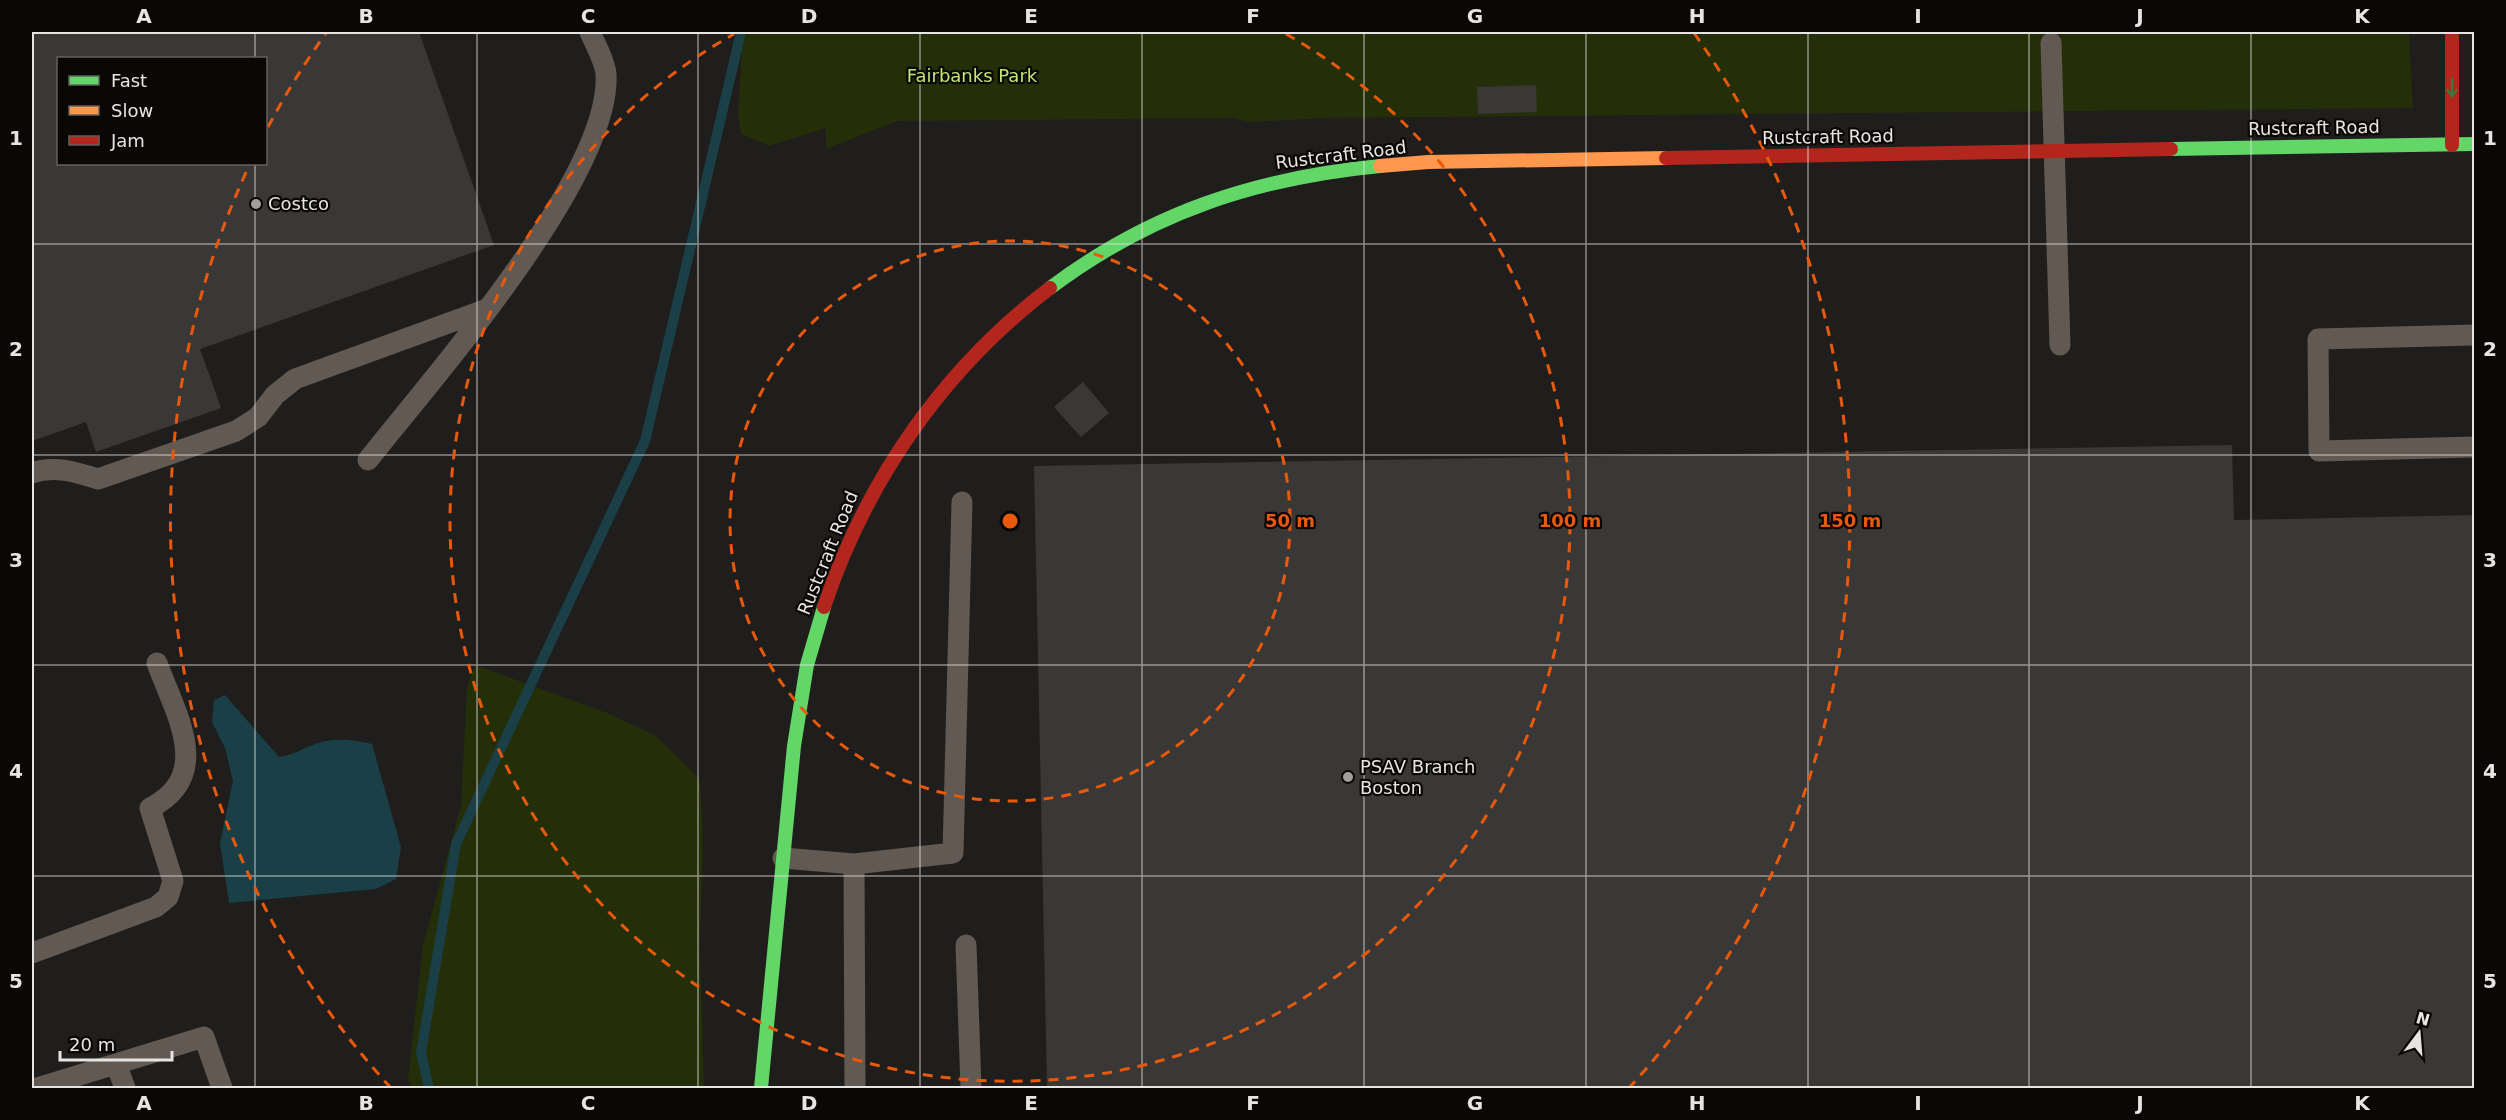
<svg xmlns="http://www.w3.org/2000/svg" width="2506" height="1120" font-family="'DejaVu Sans',sans-serif">
	<style>
		.green { fill: #242e09 }
		.water { fill: #1a3f47 }
		.lines { fill: none; stroke-linecap: round; stroke-linejoin: round }
		.stream { stroke: #1a3f47; stroke-width: 10 }
		.building { fill: #393837; fill-rule: evenodd }
		.lane { stroke: #615952; stroke-width: 21 }
		.fast { stroke: #63d668; stroke-width: 14 }
		.slow { stroke: #ff974d; stroke-width: 14 }
		.jam { stroke: #b3261e; stroke-width: 14 }
		.oneway { stroke: #3a793c }
		.grid { fill: none; stroke: #e7e5e3; stroke-width: 1.5; stroke-opacity: 0.55 }
		.ring { fill: none; stroke: #e8590c; stroke-width: 3; stroke-dasharray: 10 8 }
		.poi-dot { fill: #a19f9d; stroke: #090807; stroke-width: 2 }
		.labels { text-anchor: middle; stroke-width: 4.5; stroke-linejoin: round; paint-order: stroke }
		.park-label { font-size: 18px; fill: #c1e673; stroke: #090807 }
		.street-label { font-size: 18px; fill: #e7e5e3; stroke: #090807 }
		.poi-label { font-size: 18px; fill: #e7e5e3; stroke: #090807; text-anchor: start }
		.centre { fill: #e8590c; stroke: #090807; stroke-width: 3 }
		.ring-label { font-size: 18px; text-anchor: middle; font-weight: bold; fill: #e8590c; stroke: #090807; stroke-width: 4.5; stroke-linejoin: round; paint-order: stroke }
		.neatline { fill: none; stroke: #e7e5e3; stroke-width: 2 }
		.grid-label { font-size: 20px; text-anchor: middle; font-weight: bold; fill: #e7e5e3 }
	</style>
	<rect width="100%" height="100%" fill="#1f1e1c"/>
	<!-- green -->
	<path class="green" d="M743,32h1666l4,76 -1088,10 -75,4 -18,-4 -335,3 -71,28v-21l-57,18 -28,-12 -3,-20z
		M475,665l135,49 46,22 44,43 3,58 -3,109 4,142h-293l-3,-10 15,-133 38,-139 6,-120z"/>
	<!-- water -->
	<path class="water" d="M225,695l54,62c14,-2 23,-8 36,-13 20,-7 38,-4 57,0l29,103 -5,32 -20,10 -147,14 -9,-60 13,-62 -8,-33 -13,-26 2,-22z"/>
	<g class="lines">
		<!-- stream -->
		<path class="stream" d="M429,1088l-8,-35 35,-209 189,-403 96,-409"/>
	</g>
	<!-- building -->
	<path class="building" d="M32,32h387l75,213 -294,104 21,59 -125,44 -10,-30 -54,19zM58,58h208v106h-208z
		M1536,85l1,27 -59,2 -1,-27z
		M1083,382l26,31 -28,24 -27,-30z
		M2232,445l2,75 240,-5v573h-1427l-13,-622z"/>
	<g class="lines">
		<!-- lane -->
		<path class="lane" d="M2051,43l9,302
			M2474,335l-156,4 1,112 155,-4
			M368,460c64,-81 244,-285 238,-386 -1,-13 -11,-30 -16,-42
			M32,473c22,-8 44,-1 66,6l138,-48 22,-14 17,-22 20,-16 192,-70
			M783,858l71,6 99,-11 9,-351
			M854,864l1,224
			M966,945l5,143
			M32,953l124,-46 12,-10 5,-16 -23,-73c65,-33 25,-95 7,-145
			M116,1064l9,24
			M37,1088l167,-51 18,51"/>
		<!-- fast -->
		<path class="fast" d="M2171,149l303,-5
			M1050,288c100,-75 205,-110 330,-122
			M761,1088l33,-342 13,-81 17,-58"/>
		<!-- slow -->
		<path class="slow" d="M1380,166l48,-4 238,-4"/>
		<!-- jam -->
		<path class="jam" d="M2452,32v113
			M1666,158l505,-9
			M824,607c42,-126 119,-238 226,-319"/>
	</g>
	<!-- one-way arrows -->
	<defs><path id="oneway-shaft" d="M-6 0H5M1.5-3L5.5 0L1.5 3" fill="none" stroke-width="1.6" stroke-linecap="round" stroke-linejoin="round" transform="scale(1.5)"/></defs>
	<use class="oneway" href="#oneway-shaft" transform="translate(2452 88) rotate(90)"/>
	<!-- grid -->
	<path class="grid" d="M255,32v26M477,32v1056M698,32v1056M920,32v1056M1142,32v1056M1364,32v1056M1586,32v1056M1808,32v1056M2029,32v1056M2251,32v1056M255,164v924M32,244h2442M32,455h2442M32,665h2442M32,876h2442"/>
	<!-- distance rings -->
	<g class="ring">
		<circle cx="1010" cy="521" r="280"/>
		<path d="M1286 34A560 560 0 1 1 734 34"/>
		<path d="M391 1088A840 840 0 0 1 249 166M268 127A840 840 0 0 1 326 33M1694 33A840 840 0 0 1 1629 1088"/>
	</g>
	<!-- markers -->
	<g class="poi-dot">
		<circle cx="256" cy="204" r="6"/>
		<circle cx="1348" cy="777" r="6"/>
	</g>
	<g class="labels">
		<!-- park labels -->
		<g class="park-label">
			<text x="972" y="82">Fairbanks Park</text>
		</g>
		<!-- street labels -->
		<g class="street-label">
			<text transform="translate(2314 128) rotate(-1)" y="6">Rustcraft Road</text>
			<text transform="translate(1828 137) rotate(-1)" y="6">Rustcraft Road</text>
			<text transform="translate(1341 155) rotate(-7)" y="6">Rustcraft Road</text>
			<text transform="translate(828 553) rotate(-68)" y="6">Rustcraft Road</text>
		</g>
		<!-- poi labels -->
		<g class="poi-label">
			<text x="268" y="210">Costco</text>
			<text x="1360" y="773">PSAV Branch<tspan x="1360" dy="21">Boston</tspan></text>
		</g>
	</g>
	<circle cx="1010" cy="521" r="9" class="centre"/>
	<g class="ring-label">
		<text x="1290" y="527">50 m</text>
		<text x="1570" y="527">100 m</text>
		<text x="1850" y="527">150 m</text>
	</g>
	<!-- border -->
	<rect width="2506" height="1120" fill="none" stroke="#090807" stroke-width="66"/>
	<!-- legend -->
	<rect x="57" y="57" width="210" height="108" fill="#090807" stroke="#62605f" stroke-width="1.5"/>
	<rect x="69" y="76" width="30" height="9" fill="#63d668" stroke="#62605f" stroke-width="1.5"/>
	<text x="111" y="87" font-size="18" fill="#e7e5e3">Fast</text>
	<rect x="69" y="106" width="30" height="9" fill="#ff974d" stroke="#62605f" stroke-width="1.5"/>
	<text x="111" y="117" font-size="18" fill="#e7e5e3">Slow</text>
	<rect x="69" y="136" width="30" height="9" fill="#b3261e" stroke="#62605f" stroke-width="1.5"/>
	<text x="111" y="147" font-size="18" fill="#e7e5e3">Jam</text>
	<!-- north arrow -->
	<g transform="translate(2419 1033) rotate(16)" stroke="#090807" stroke-width="4.5" paint-order="stroke">
	<path d="M0-4.5L10 22L0 15L-10 22Z" fill="#e7e5e3"/>
	<text y="-9" font-size="16" font-weight="bold" text-anchor="middle" fill="#e7e5e3">N</text>
	</g>
	<!-- scale -->
	<path d="M60 1051v9h112v-9" fill="none" stroke="#e7e5e3" stroke-width="3"/>
	<text x="69" y="1051" font-size="18" fill="#e7e5e3" stroke="#090807" stroke-width="4.5" paint-order="stroke">20 m</text>
	<rect x="33" y="33" width="2440" height="1054" class="neatline"/>
	<g class="grid-label">
		<text x="144" y="23">A</text>
		<text x="366" y="23">B</text>
		<text x="588" y="23">C</text>
		<text x="809" y="23">D</text>
		<text x="1031" y="23">E</text>
		<text x="1253" y="23">F</text>
		<text x="1475" y="23">G</text>
		<text x="1697" y="23">H</text>
		<text x="1918" y="23">I</text>
		<text x="2140" y="23">J</text>
		<text x="2362" y="23">K</text>
		<text x="16" y="145">1</text>
		<text x="2490" y="145">1</text>
		<text x="16" y="356">2</text>
		<text x="2490" y="356">2</text>
		<text x="16" y="567">3</text>
		<text x="2490" y="567">3</text>
		<text x="16" y="778">4</text>
		<text x="2490" y="778">4</text>
		<text x="16" y="988">5</text>
		<text x="2490" y="988">5</text>
		<text x="144" y="1110">A</text>
		<text x="366" y="1110">B</text>
		<text x="588" y="1110">C</text>
		<text x="809" y="1110">D</text>
		<text x="1031" y="1110">E</text>
		<text x="1253" y="1110">F</text>
		<text x="1475" y="1110">G</text>
		<text x="1697" y="1110">H</text>
		<text x="1918" y="1110">I</text>
		<text x="2140" y="1110">J</text>
		<text x="2362" y="1110">K</text>
	</g>
</svg>
